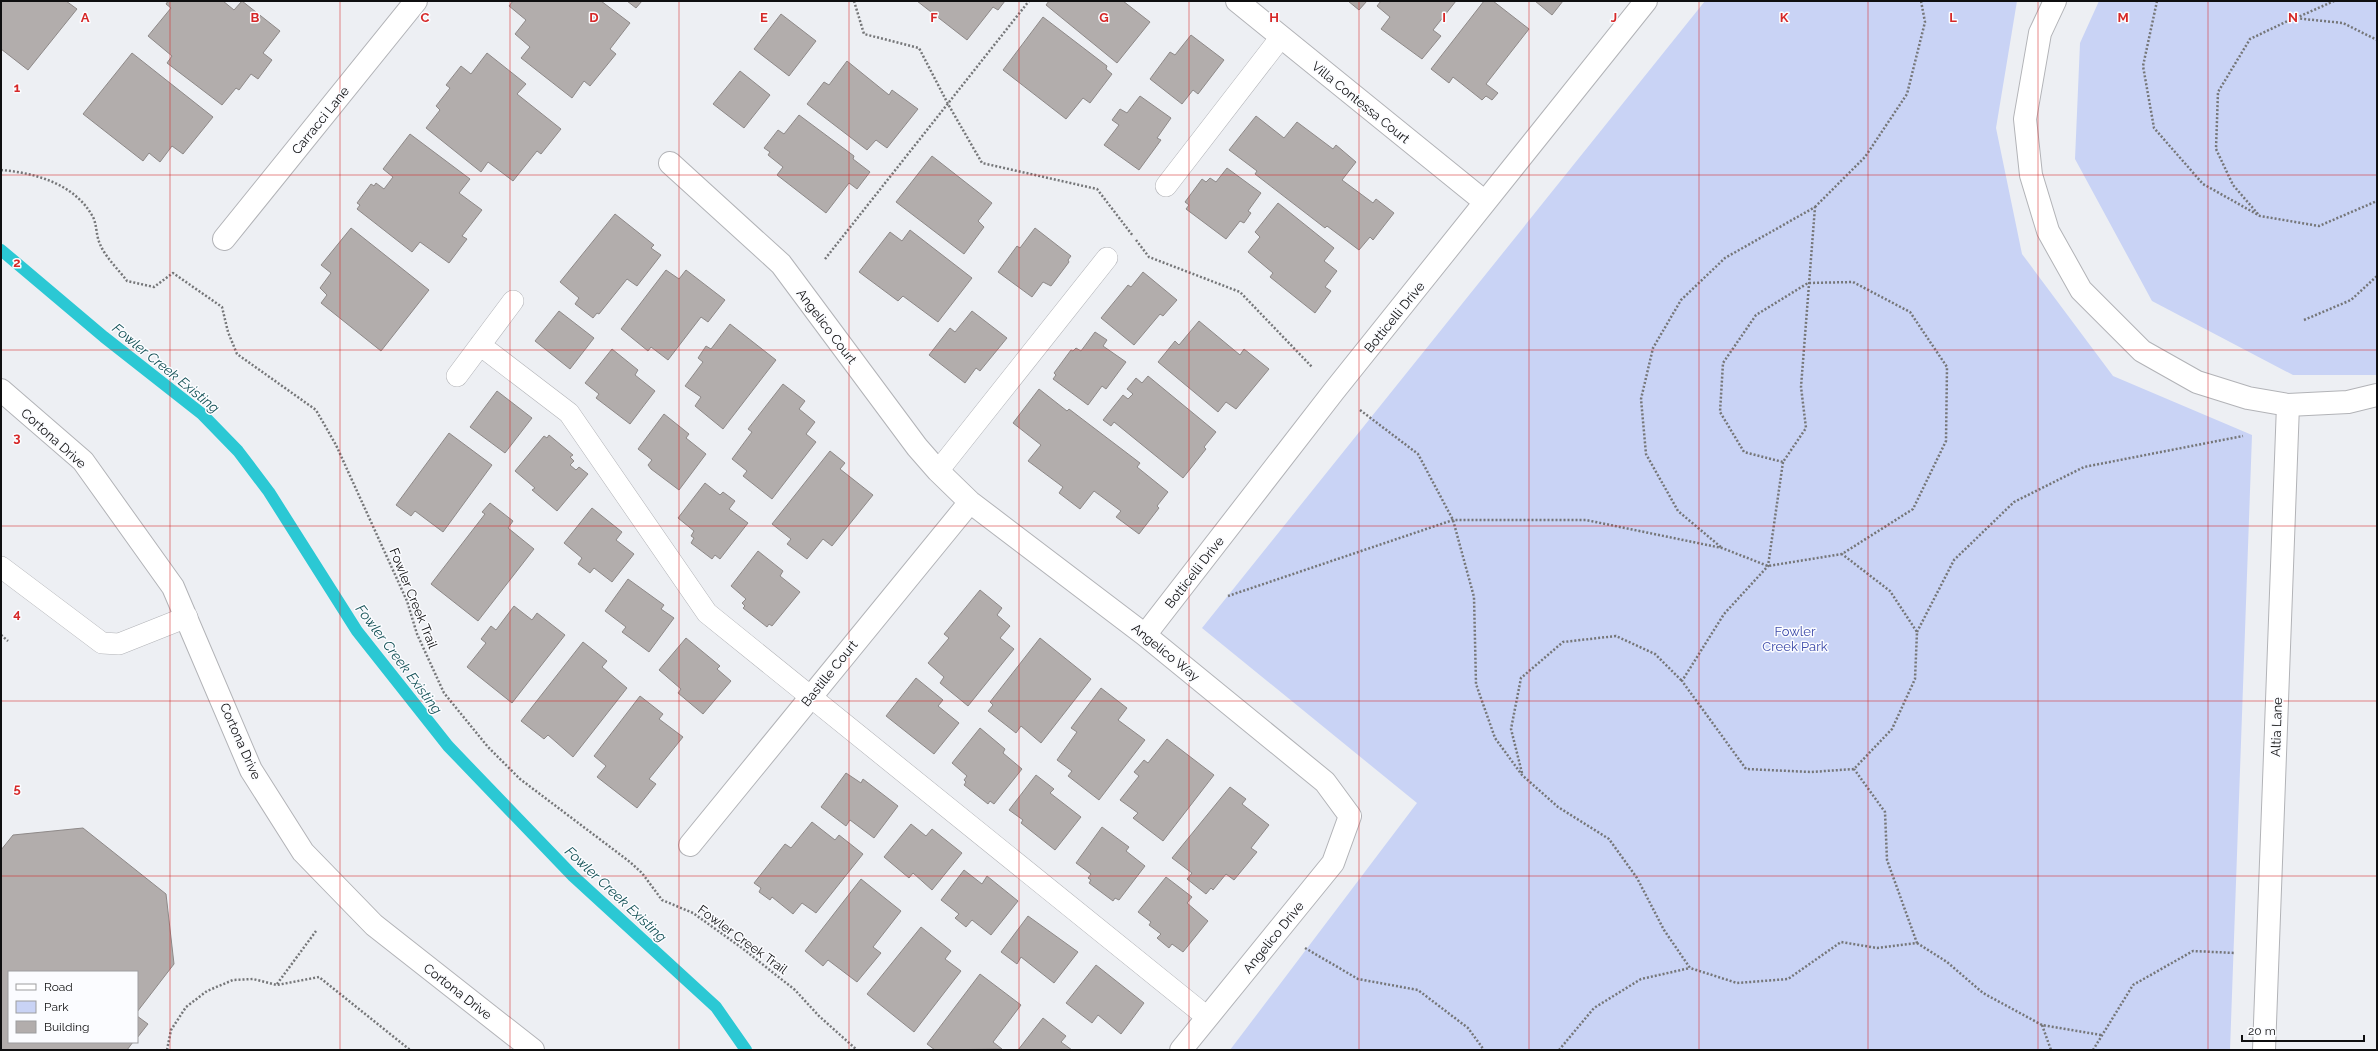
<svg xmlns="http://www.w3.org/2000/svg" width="2378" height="1051" font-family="Raleway,sans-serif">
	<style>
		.green { fill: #c9d3f5 }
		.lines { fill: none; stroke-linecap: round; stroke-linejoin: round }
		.stream { stroke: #2bc8d4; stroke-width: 12 }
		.building { fill: #b2adac; stroke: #8e8988 }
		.service-casing { stroke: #b2b3b7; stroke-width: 22 }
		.minor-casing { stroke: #b2b3b7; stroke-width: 24 }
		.tertiary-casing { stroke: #b2b3b7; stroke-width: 24 }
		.path { stroke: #757678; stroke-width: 2.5; stroke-dasharray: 2 2; stroke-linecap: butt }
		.service { stroke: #fff; stroke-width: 21 }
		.minor { stroke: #fff; stroke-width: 22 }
		.tertiary { stroke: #fff; stroke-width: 22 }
		.grid { fill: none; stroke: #d62828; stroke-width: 1; stroke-opacity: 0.55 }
		.labels { text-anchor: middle; stroke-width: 3; stroke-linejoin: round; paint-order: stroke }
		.street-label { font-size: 13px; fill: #0f0f10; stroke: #fbfcff }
		.park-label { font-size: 13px; fill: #3c4aa9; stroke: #fbfcff }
		.water-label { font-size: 14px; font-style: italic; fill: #125055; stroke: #fbfcff }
		.grid-label { font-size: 13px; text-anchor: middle; font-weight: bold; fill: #d62828; stroke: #fbfcff; stroke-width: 3; stroke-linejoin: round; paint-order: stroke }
	</style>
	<rect width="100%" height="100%" fill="#edeff3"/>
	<!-- green -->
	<path class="green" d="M1705,1h312l-21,127 26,126 91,122 139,59 -22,615h-1000l187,-247 -215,-175z
		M2099,1h278v374h-84l-141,-74 -77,-142 5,-116z"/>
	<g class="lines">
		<!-- stream -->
		<path class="stream" d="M1,250l103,87 98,77 36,37 31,41 88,139 91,115 125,130 143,131 30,43"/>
	</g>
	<!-- building -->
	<path class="building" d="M1,1h65l11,8 -49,61 -27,-21z
		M168,1h55l11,9 8,-9 38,30 -17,22 9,7 -14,19 -7,-5 -12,16 -3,-2 -14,17 -55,-42 5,-7 -24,-20 23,-28 -5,-4z
		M513,1h88l29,22 -20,26 6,5 -26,32 -6,-5 -12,17 -51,-40 9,-11 -15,-13 11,-14 -17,-14z
		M627,1h15l-6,7z
		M917,1h88l-7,9 -5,-3 -26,33z
		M1049,1h74l27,21 -33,41 -71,-58z
		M1348,1h19l-8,9z
		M1381,1h75l-23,29 8,6 -19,23 -41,-30 9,-12 -13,-11z
		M1484,1h9l36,28 -43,55 12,9 -6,7 -6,-4 -4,4 -29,-23 -4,6 -18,-14z
		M1535,1h28l-11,14z
		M781,14l35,27 -27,35 -35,-27z
		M1043,17l64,49 -1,3 6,5 -22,29 -7,-5 -17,21 -63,-49z
		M1191,35l33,25 -26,34 -5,-4 -11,14 -32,-25 20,-27 5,3z
		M132,53l81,64 -30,37 -11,-8 -12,16 -11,-9 -6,8 -60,-47z
		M487,53l39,31 -9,10 44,35 -20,25 -4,-3 -24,30 -25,-19 -7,10 -55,-44 14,-18 -4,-4 14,-18 -4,-3 15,-19 10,8z
		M847,61l42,34 3,-5 26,19 -31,39 -11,-8 -9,10 -60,-46 17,-22 5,3z
		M740,71l30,24 -26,33 -31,-24z
		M1140,96l31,22 -14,20 4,2 -22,30 -35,-25 15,-20 -7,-5 8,-11 7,4z
		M799,115l55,41 -1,3 17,13 -13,17 -8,-6 -23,30 -49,-38 6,-8 -15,-12 2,-3 -6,-4 14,-18 6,4z
		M1256,116l28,22 13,-16 36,27 3,-4 20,17 -14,18 31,23 3,-4 18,14 -21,27 -3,-3 -11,13 -32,-24 -2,2 -70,-54 2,-3 -28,-21z
		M410,134l60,45 -11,14 23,17 -20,26 5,3 -18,24 -29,-21 -8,10 -55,-43 3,-4 -3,-2 14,-19 3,2 2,-3 8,6 9,-12 -10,-8z
		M932,156l60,47 -14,18 6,6 -20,27 -68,-52z
		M1227,168l34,25 -13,18 3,2 -7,10 -4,-2 -14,18 -40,-30 3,-4 -4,-3 17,-23 4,3 4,-4 6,4z
		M1278,203l56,45 -10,13 13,10 -12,16 6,4 -16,22 -45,-36 3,-4 -25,-21 12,-15 -5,-5z
		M615,214l39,31 -3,3 10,7 -24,31 -10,-7 -28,35 -2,-1 -4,5 -18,-14 4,-6 -19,-16z
		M351,228l78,62 -48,61 -60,-48 6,-8 -7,-7 11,-15 -10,-8z
		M1035,228l36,28 -3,4 1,2 -18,24 -8,-4 -11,15 -34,-25 19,-26 3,2z
		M910,230l62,48 -34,44 -35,-26 -5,5 -39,-29 31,-40 12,9z
		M666,270l13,9 7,-9 39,30 -17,22 -7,-5 -33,43 -17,-13 -3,4 -27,-22z
		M1143,272l34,28 -14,16 -3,-2 -26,31 -33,-27 27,-33 3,2z
		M559,311l35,27 -24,31 -35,-28z
		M972,311l35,27 -27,33 -4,-3 -11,15 -36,-28 21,-27 5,4z
		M1199,321l41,34 4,-6 25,20 -33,40 -10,-7 -8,10 -60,-50 17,-21 4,4z
		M730,324l46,36 -53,69 -28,-23 6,-9 -16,-11 18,-24 -5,-4 8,-12 5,3z
		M1095,332l12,8 -4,6 23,16 -20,27 -4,-3 -14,19 -35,-26 3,-4 -2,-2 17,-23 2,1 3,-3 5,3z
		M612,349l26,21 -3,5 20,16 -25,33 -34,-26 3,-4 -14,-11z
		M1148,376l68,56 -12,15 2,2 -23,29 -69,-56 -3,4 -8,-6 20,-25 5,4 5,-5 -6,-5 9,-11 6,5z
		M783,384l22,17 -6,8 16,13 -9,12 10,8 -44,57 -29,-23 4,-5 -15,-12 20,-27 -4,-3z
		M1039,389l28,22 2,-2 71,54 -3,4 31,25 -11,14 2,2 -20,26 -23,-17 5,-6 -27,-20 -14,18 -21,-16 4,-6 -35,-26 13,-16 -28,-22z
		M497,391l35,27 -27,35 -35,-26z
		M664,414l25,20 -3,4 20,16 -27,36 -28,-21 -3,-4 4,-5 -14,-11z
		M449,433l43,32 -49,67 -28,-21 -4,5 -15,-11z
		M549,435l24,20 -3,2 4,4 -4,4 6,5 3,-3 9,7 -31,37 -25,-21 3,-2 -20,-17 29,-35 3,2z
		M830,451l15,12 -5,6 33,26 -41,51 -9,-7 -16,20 -20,-15 4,-5 -19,-15z
		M705,483l15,12 3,-3 12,9 -6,8 19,14 -28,36 -5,-4 -3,4 -21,-16 3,-5 -3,-2 3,-5 -16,-13z
		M490,503l23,18 -5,7 26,21 -56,72 -47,-37 54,-70 -3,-2z
		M592,508l30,24 -6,8 18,14 -22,28 -18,-14 -4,5 -12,-9 4,-6 -18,-15z
		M758,551l25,20 -3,5 20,16 -28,34 -3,-2 -2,3 -24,-19 2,-2 -3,-3 4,-4 -15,-13z
		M628,579l36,26 -3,4 13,9 -25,34 -27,-20 4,-5 -21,-16z
		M980,590l22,18 -5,7 13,11 -10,12 14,11 -46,57 -28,-23 4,-6 -16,-14 21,-25 -5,-4z
		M514,606l18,14 5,-7 28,22 -53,68 -45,-36 19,-24 -5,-4 10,-13 5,4z
		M686,638l34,28 -3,3 14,12 -28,33 -25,-21 3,-4 -22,-19z
		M1040,638l51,41 -50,64 -20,-17 -5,7 -28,-22 5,-6 -3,-3z
		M583,642l24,19 -5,6 25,21 -54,69 -25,-22 -4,4 -23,-18z
		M916,678l27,22 -5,6 21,17 -25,31 -48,-38z
		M1101,688l26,20 -9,12 27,20 -46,60 -31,-24 4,-5 -15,-11 20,-28 -6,-4z
		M640,696l23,18 -4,5 24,18 -34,42 7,5 -19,24 -40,-31 9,-11 -12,-10z
		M980,728l25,21 -2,4 19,16 -28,35 -4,-3 -2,3 -24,-19 2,-3 -2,-2 3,-4 -15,-13z
		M1167,739l47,36 -51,66 -30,-23 5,-5 -18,-13 19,-24 -5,-4 10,-12 4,3z
		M846,773l15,10 2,-4 35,27 -24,32 -24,-18 -4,6 -25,-19z
		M1036,775l18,14 -4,4 31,24 -26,33 -34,-27 2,-3 -14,-10z
		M1230,787l16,12 -4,5 27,21 -18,23 6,4 -23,28 -8,-6 -13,16 -2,-2 -5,6 -19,-15 5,-6 -20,-15z
		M812,822l23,18 4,-5 24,19 -47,59 -14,-10 -9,11 -21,-17 -2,3 -11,-8 2,-4 -7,-5 31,-39 6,4z
		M911,824l15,12 6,-7 30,24 -30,37 -19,-17 -4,5 -25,-21z
		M1102,827l27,20 -3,4 19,15 -26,34 -4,-2 -2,3 -24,-18 2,-3 -3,-2 3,-4 -15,-11z
		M83,828l83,66 8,70 -37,48v-40h-128v70h124l-6,8h-126v-200l12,-15z
		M964,870l18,14 5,-8 31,25 -27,34 -19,-15 -6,7 -11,-9 4,-4 -18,-14z
		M1166,877l26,20 -5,6 21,18 -25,31 -11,-8 -3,4 -12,-10 4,-4 -12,-9 2,-3 -13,-10z
		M861,879l40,32 -28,36 8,6 -24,29 -29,-22 -5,6 -18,-15z
		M1028,916l50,36 -24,31 -33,-26 -4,7 -16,-12z
		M921,927l30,24 -6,8 16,12 -47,61 -47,-38z
		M1096,965l48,38 -23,31 -23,-19 -6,8 -26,-20z
		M980,974l41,31 -28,37 9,7 -67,1 -8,-6z
		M137,1016l11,8 -11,14z
		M1043,1018l23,18 -5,6 11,8h-54z"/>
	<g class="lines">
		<!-- service casing -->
		<g class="service-casing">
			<path id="service" d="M1166,186l115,-149
				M480,345l89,68 138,200 500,404
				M457,376l56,-75
				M938,471l169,-213
				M1,567l101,76 17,1 68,-27"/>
		</g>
		<!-- minor casing -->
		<g class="minor-casing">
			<path id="minor" d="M1237,1l248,201
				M670,163l111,101 136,183 21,24 32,31 175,133 180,147 25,34 -17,47 -152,187
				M224,239l192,-238
				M1,390l82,71 90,126 78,183 52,82 71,73 159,125
				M1145,635l189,-244 312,-390
				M690,845l280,-343"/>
		</g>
		<!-- tertiary casing -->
		<g class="tertiary-casing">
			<path id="tertiary" d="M2055,1l-15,32 -15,86 6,56 17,56 33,59 61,61 55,31 51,16 40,7 60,-3 29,-7
				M2264,1050l24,-645"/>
		</g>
		<!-- path -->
		<path class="path" d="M854,1l10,33 55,14 29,56 34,59 115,26 36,47
			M2157,1l-14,65 11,62 49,56 57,32 59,10 58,-25
			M2296,18l38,-17
			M1,170c35,3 74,14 92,47 4,8 3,19 7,27 5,13 19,26 27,37l27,6 19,-14 49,34 6,25 9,22 79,56 20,35 71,156 10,33 27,59 44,54 32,32 110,83 12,11 20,27 31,13 49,35 53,42 24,26 38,34
			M1815,207l50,-50 42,-63 18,-72 -4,-21
			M2258,214l-25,-29 -17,-36 2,-57 32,-53 44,-21 49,5 34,17
			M1136,240l13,17 91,35 72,75
			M825,259l204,-258
			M2304,320l47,-20 26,-24
			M1360,410l58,44 35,66 21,77 2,87 19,54 27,37 36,32 51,32 28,39 27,52 26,38 47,15 51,-4 53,-37 36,6 40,-5 -30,-83 -2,-48 -31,-43
			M1783,462l-15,104 -44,48 -42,67 64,88 65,3 43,-3 38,-40 23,-50 2,-47 -27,-41 -48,-37
			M1228,596l225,-76h133l136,28 46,18 74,-12 71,-45 33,-68 1,-74 -37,-55 -57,-30 -45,1 -52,32 -33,48 -3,49 24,40 39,10 23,-34 -5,-41 14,-180 -90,51 -44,42 -28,48 -12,51 5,55 32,57 44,37
			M1917,632l37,-72 60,-58 70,-35 159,-31
			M1,635l7,6
			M1522,773l-11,-44 10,-51 42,-36 53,-6 39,18 27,27
			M1917,943l30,19 36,31 59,32 59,10
			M1305,948l53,31 60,11 50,38 16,22
			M277,984l39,-53
			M2042,1025l9,25
			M167,1050l4,-20 15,-23 21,-16 26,-11 20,-1 24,6 42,-8 91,73
			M1559,1050l35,-42 47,-29 49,-11
			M2093,1050l40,-65 60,-34 42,2"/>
		<!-- service -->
		<use href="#service" class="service"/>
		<!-- minor -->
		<use href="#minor" class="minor"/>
		<!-- tertiary -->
		<use href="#tertiary" class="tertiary"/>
	</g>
	<!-- grid -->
	<path class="grid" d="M170,1v1049M340,1v1049M510,1v1049M679,1v1049M849,1v1049M1019,1v1049M1189,1v1049M1359,1v1049M1529,1v1049M1699,1v1049M1868,1v1049M2038,1v1049M2208,1v1049M1,175h2376M1,350h2376M1,526h2376M1,701h2376M1,876h2376"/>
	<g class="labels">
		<!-- street labels -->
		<g class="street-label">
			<text transform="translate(1361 102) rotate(39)" y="5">Villa Contessa Court</text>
			<text transform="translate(320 120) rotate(-51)" y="5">Carracci Lane</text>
			<text transform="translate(1394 317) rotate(-51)" y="5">Botticelli Drive</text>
			<text transform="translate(827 326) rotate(53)" y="5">Angelico Court</text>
			<text transform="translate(54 438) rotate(42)" y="5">Cortona Drive</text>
			<text transform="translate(1194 572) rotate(-52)" y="5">Botticelli Drive</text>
			<text transform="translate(414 598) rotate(68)" y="5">Fowler Creek Trail</text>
			<text transform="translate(1166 652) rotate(39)" y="5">Angelico Way</text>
			<text transform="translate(829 673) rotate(-51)" y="5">Bastille Court</text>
			<text transform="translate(2276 727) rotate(-88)" y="5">Altia Lane</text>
			<text transform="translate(241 741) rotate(66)" y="5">Cortona Drive</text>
			<text transform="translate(1273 937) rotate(-51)" y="5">Angelico Drive</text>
			<text transform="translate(743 939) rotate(36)" y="5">Fowler Creek Trail</text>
			<text transform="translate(458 991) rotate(38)" y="5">Cortona Drive</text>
		</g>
		<!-- park labels -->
		<g class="park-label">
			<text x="1795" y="636">Fowler<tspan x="1795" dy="15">Creek Park</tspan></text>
		</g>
		<!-- water labels -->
		<g class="water-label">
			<text transform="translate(166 368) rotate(39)" y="5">Fowler Creek Existing</text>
			<text transform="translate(399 659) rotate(53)" y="5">Fowler Creek Existing</text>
			<text transform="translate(616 894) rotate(43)" y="5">Fowler Creek Existing</text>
		</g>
	</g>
	<g class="grid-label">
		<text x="85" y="22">A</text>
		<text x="255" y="22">B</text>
		<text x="425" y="22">C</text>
		<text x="594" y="22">D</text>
		<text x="764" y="22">E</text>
		<text x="934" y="22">F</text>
		<text x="1104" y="22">G</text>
		<text x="1274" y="22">H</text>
		<text x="1444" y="22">I</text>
		<text x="1614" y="22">J</text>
		<text x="1784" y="22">K</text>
		<text x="1953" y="22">L</text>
		<text x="2123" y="22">M</text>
		<text x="2293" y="22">N</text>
		<text x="17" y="92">1</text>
		<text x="17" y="267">2</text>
		<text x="17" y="442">3</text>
		<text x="17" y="618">4</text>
		<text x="17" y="793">5</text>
	</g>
	<!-- border -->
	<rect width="2378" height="1051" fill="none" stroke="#0f0f10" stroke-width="4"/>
	<!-- legend -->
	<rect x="8" y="971" width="130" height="72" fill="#fbfcff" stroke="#9d9d9f"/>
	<rect x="16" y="984" width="20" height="6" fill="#ffffff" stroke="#9d9d9f"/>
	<text x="44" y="991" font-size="12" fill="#0f0f10">Road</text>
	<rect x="16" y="1001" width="20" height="12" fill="#c9d3f5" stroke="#9d9d9f"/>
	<text x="44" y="1011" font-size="12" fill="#0f0f10">Park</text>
	<rect x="16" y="1021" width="20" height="12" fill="#b2adac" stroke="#9d9d9f"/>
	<text x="44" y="1031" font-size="12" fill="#0f0f10">Building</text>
	<!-- scale -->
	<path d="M2242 1035v6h122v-6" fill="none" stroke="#0f0f10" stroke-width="2"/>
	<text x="2248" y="1035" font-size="12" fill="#0f0f10" stroke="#fbfcff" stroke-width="3" paint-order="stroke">20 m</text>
</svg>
